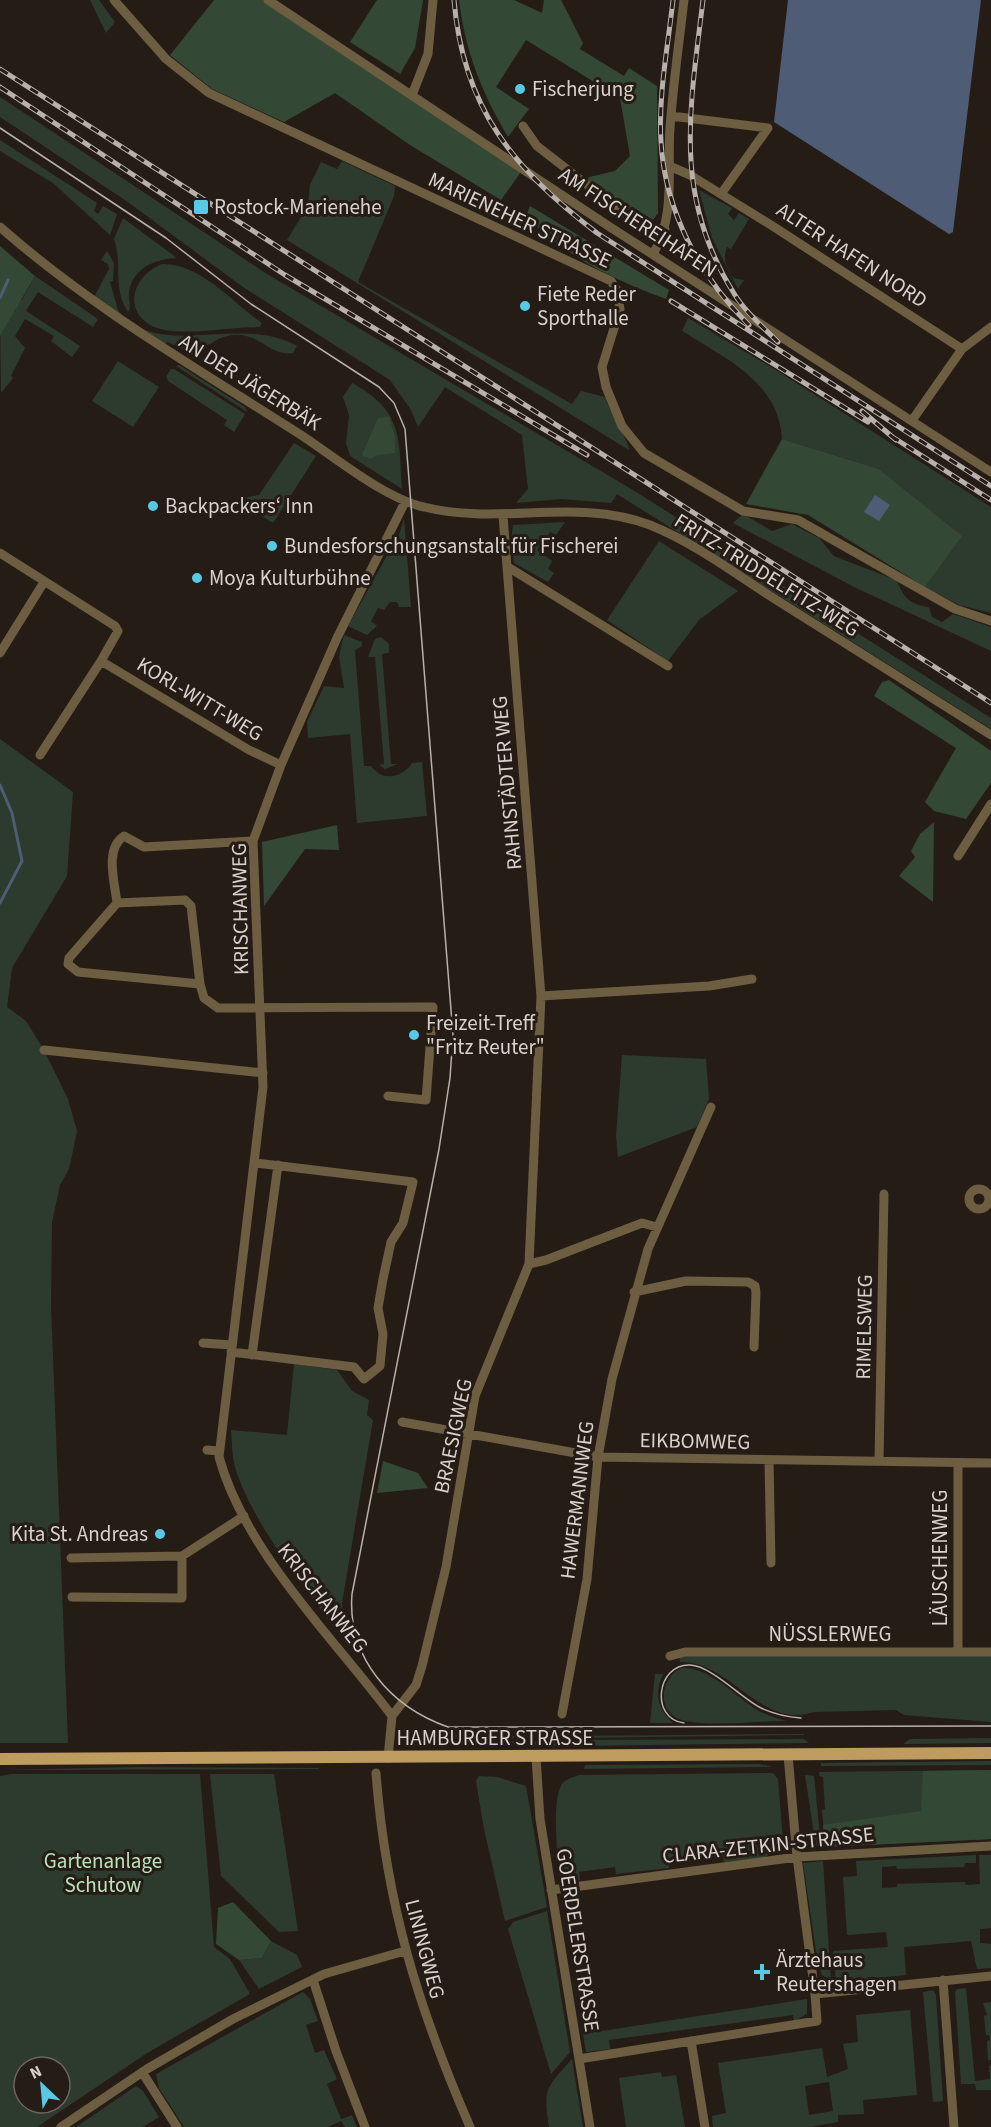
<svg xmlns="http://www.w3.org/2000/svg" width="991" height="2127" font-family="'Source Sans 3',sans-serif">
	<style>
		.green { fill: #2d3b2e; fill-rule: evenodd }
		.forest { fill: #334935 }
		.water { fill: #4e5d75 }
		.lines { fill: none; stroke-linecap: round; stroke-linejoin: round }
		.stream { stroke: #4e5d75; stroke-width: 3 }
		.minor { stroke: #6d5d41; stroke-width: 9 }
		.major { stroke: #be9c60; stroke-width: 12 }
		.tram { stroke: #b7b0ab; stroke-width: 1.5 }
		.rail-casing { stroke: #b7b0ab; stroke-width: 5 }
		.rail { stroke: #261c16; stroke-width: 3; stroke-dasharray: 9; stroke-linecap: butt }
		.poi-dot { fill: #58c9e4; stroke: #261c16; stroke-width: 2 }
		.labels { text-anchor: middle; stroke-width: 6; stroke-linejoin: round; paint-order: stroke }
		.poi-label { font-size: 21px; fill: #d8d1cc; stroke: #261c16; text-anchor: start }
		.street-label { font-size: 21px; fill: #d8d1cc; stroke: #261c16 }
		.park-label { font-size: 21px; fill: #b7e4ba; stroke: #261c16 }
	</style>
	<rect width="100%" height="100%" fill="#261c16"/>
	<!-- green -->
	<path class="green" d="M90,0h9l16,22 -9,11z
		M0,97l267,177 366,216 358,228v11l-374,-235 -6,9 -50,-4 -45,4 12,-14 -6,-54 -77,-48 -27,40 -7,-17 -21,-30 -147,-93 -118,-87 -125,-83z
		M0,140l97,63 -3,8 4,3 5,-8 14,8 -7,21 -57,-52 -53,-32z
		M342,161l53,25 -1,10 -36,86 214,122 9,-13 24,6c4,13 24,44 24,53l-342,-210 21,-34 2,-21 11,-23 16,7z
		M699,190l33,18 -4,6 6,6 5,-7 10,6 -18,30 -4,-2c-5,13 0,20 6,31l11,2 -6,9 -26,-51z
		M123,218l54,40c-22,1 -45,10 -48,35 -1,7 3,13 -1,19 -16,-25 -5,-47 -14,-73z
		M107,251l7,12 -1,18 -3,1 8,28c40,52 122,3 179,36l-4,7c-19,4 -32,-16 -52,-18 -33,-3 -35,30 -73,7l-3,2 -71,-47 15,-28 -1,-5 -7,-4z
		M162,264c38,-1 71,39 100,59l-2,4c-29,-1 -85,12 -110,-2 -29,-18 -14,-51 12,-61z
		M35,276l63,43 -5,8 -55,-35 -12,19 54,35 -8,11 -21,-16 3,-5 -29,-17 -10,17 10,12 -14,28 2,2 -12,15 -1,-95 22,2z
		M688,318l88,52 215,137v106l-32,-8 -34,-18 36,-51 -82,-67 -97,-30c-3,-57 -57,-81 -100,-108z
		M118,361l41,26 -26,40 -41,-26z
		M179,365l66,42 2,5 -71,-46z
		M171,369h3l71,45 -11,18 -10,-7 3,-5 -59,-39 -2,-4z
		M352,383c51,28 47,54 50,106l-52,-33 -4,-13 3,-28 -6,-18z
		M294,443l22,13 -43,67 -30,-19 5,-7 11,-2z
		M743,514l29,17 20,-7 27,14 15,18 62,24c9,18 12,24 33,27l3,10 10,5 11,-8 38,13v24l-137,-64 -121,-64z
		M404,518l7,89h-12l-2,-5h-7l-6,8 -6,-2 -7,13 6,5 -10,9 -19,-9 52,-94z
		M565,522l-9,13 -6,-3 -13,18 15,11 -4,8 6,4 -6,9 -34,-19 -3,-22 2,-16z
		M659,541l79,50 -39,29 -31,41 -61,-41z
		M344,635l18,7v4l-7,4 9,116h7c11,16 32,12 41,-3l10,-1 5,54 -70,7 -7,-89 -42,4 -1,-16 17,-36 20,2 -5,-32z
		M381,637l8,7v9l-7,1 9,110h7l-13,5 -6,-4 5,-1 -9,-107h-7l7,-18z
		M0,739l73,53 -6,84 -55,92 -5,39 19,14 18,29 24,49 9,32 -8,38 -9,16 -8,37 -1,83 17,438h-68z
		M622,1055l84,4 3,40 -12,28 -79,30 -2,-21z
		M294,1364l43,6 15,21 17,9 -2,15 6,5 -31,183 4,40c-36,-49 -97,-122 -112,-180 -2,-10 -2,-22 -3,-33l56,5z
		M991,1652v70l-87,-7 -8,-5 -82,2c-54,18 -84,-52 -134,-50l-1,-9z
		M682,1668c29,-1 53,29 77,43 9,5 18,7 27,10 -25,0 -86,7 -107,-2 -24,-10 -17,-43 3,-51z
		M655,1674h8c-9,19 -6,35 10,49h-23z
		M425,1729l34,6 101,2 -134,1z
		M804,1734v1l-234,3v-2z
		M991,1738v5l-88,1 7,-5z
		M804,1739l5,4 -238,3v-6z
		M402,1741h158v5z
		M991,1761v4l-170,1v-3z
		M759,1764l14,3 -189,2 1,-4z
		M138,1767l181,1v1l-315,1z
		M991,1770v69l-166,8 -3,-37 3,-1 -2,-32 -4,-1v-4z
		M773,1773l5,6 5,63c-5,9 -13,8 -18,16l-41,4 -1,-6 -54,5v7l-53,6 -1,-7 -36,5 1,8 -9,1 -1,-2 -9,-1 -2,-4c-2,-18 -7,-77 3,-90 4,-5 11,-7 17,-9z
		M11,1774h189l14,173 16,12 20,35 -103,59 -110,74h-37v-351zM24,2067h36v36h-36z
		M210,1774h64l24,157 -19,1 -58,-56z
		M805,1775l9,1 7,71 -8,-2 1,-11z
		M479,1776l18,1 29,9 21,121 -42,14 -21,-92 -8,-48z
		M976,1855v8h-11l-1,4 -67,2 -1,-3 -14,1v21l15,-1v-3l68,-2 1,3 14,-1 -1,-29h12v73l-11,1v14l11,1v24l-14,1 -6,-28 -67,6 2,28 -70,7 -3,-31 55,-4 -2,-15 -39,3 -4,-58 14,-1 -1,-15z
		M823,1861l8,119 -9,-5 -4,-10 -15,-102z
		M547,1911l23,141 -19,22 -43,-145 5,-7z
		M271,1941l26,14 5,12 -43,22 -20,-29 23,-2z
		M966,1988l9,93 15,-2 -1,-13h2v24h-15l-1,-6h-14l-6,-92 2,-3z
		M933,1990l3,5 7,106 -10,1 -10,-110z
		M303,1992l7,7 8,22 -12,4 9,28 9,-3 13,29 -10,5 14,35 11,-4 5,12h-12l-4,-6 -13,6h-144l-25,-39 -3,-14z
		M807,1999v15l-13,7 -1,-6 -184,25 1,9 -24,3 -3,-18z
		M991,2002v58h-3l-1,-19 3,-1 -1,-5h-3l-2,-19 3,-1 -4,-12z
		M910,2010l7,85 -54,5 1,14 -26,1v7l-28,5h-97l-1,-11 14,-3 -8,-50 104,-15 5,29 21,-8 -5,-25 15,-2 -2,-27zM829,2082l4,29 -24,4 -4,-29z
		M572,2059l11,68h-34c-6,-39 -3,-39 23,-68z
		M661,2072l1,5 14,-2 9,52h-59l-7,-49z
		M136,2086l7,5 16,26 -16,10h-67z"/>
	<!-- forest -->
	<path class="forest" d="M214,0h54l255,169 -22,31 -91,-55 -75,-52 -51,29 -72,-33 -42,-34z
		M377,0h46l-8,48 -15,26 -50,-32z
		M459,0h55l28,13 2,-13h17l22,43 -3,6 44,27 5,-8 28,18 1,127 -6,8 -12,2 -59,-44 34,-8 15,-15 -10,-58 -94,-58 -30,47 33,22 -21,28c-26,-44 -43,-86 -49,-137z
		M530,206l139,84 -3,9c-50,-18 -104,-44 -140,-83z
		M0,246l35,30 -35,60z
		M389,417l6,20v16l-17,2 -8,4 -8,-4 16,-37z
		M782,439l97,30 83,67 -37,51 -117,-72 -62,-11z
		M889,680l102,71v32l-25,36 -32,-8 -9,-9 31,-54 -82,-52 8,-14z
		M934,822l-1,80 -34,-26 16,-19 -4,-6 9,-17z
		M337,825l2,25 -34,-1 -41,57 -2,-64z
		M383,1461l35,12 10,15 -51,5z
		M991,1770v69l-166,8 -2,-22 98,-14 2,-40z
		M233,1902l38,39 -9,17 -23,2 -23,-16 2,-36z"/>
	<!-- water -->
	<path class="water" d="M788,0h193l-28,232 -4,2 -175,-112z
		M875,495l15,10 -11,16 -15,-9z"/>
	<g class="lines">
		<!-- stream -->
		<path class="stream" d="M0,298l8,-18
			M0,785l12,28 10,48 -22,42"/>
		<!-- minor -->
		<path class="minor" d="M114,0l52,59 43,34 402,188 6,9 3,19 -18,58 4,20 16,39 22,27 99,58 55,9 157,89 36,12
			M268,0l342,227 381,245
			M412,95l16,-41 5,-54
			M671,116l97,12 -47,66
			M523,126l14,20 102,79 5,3 21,1
			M667,165l23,10 81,50 191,124
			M0,227c92,81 198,142 301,208 35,23 83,63 123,72 75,19 153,-10 226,18 45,18 87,50 128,76 71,45 142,90 213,134
			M653,254c23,-37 14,-84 17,-126 3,-43 9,-85 14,-128
			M913,419l49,-70 29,-22
			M0,553l115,73 3,5 -17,30 148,89 32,15
			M508,567l160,99
			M0,653l44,-71
			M40,755l61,-94
			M253,841l-109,6 -20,-11c-20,13 -9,47 -7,67l-48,55 -1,6 10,8 122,12 4,14 14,10 215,-1 -7,93 -38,-4
			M958,856l33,-52
			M117,903l68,-3 6,6 9,78
			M541,996l168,-10 43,-7
			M44,1050l219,23
			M969 1199a10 10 0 1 1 20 0a10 10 0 1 1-20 0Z
			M529,1264l17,-4 96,-37 15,4
			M634,1292l52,-11 62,1 7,4 1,7 -2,54
			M203,1343l29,2
			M231,1352l123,15 10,12 16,-13 3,-32 -5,-26 5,-29 8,-37 12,-19 10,-41 -157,-19
			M252,1355l26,-190
			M402,1422l196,35 393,6
			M207,1450l12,1
			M769,1460l2,103
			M879,1461l5,-267
			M958,1463v189
			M71,1558l111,-2 62,-40
			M72,1597l110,1v-42
			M670,1656l15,-4h306
			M562,1714l25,-135 11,-122 14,-78 36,-130 63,-142
			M392,1716c-58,-78 -147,-164 -173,-259l44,-370 -10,-246 28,-76 56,-127 68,-136
			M788,1755l9,102 18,137
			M536,1757l4,62 50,308
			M388,1758l4,-42 24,-31 6,-19 24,-99 29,-171 54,-132 12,-268 -38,-480
			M376,1773c10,131 42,234 94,354
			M551,1890l246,-33 194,-11
			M313,1980l23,71 29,76
			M943,1980l11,147
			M691,2041l14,86
			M579,2059l238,-38 -2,-27 176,-18
			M142,2072l35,55
			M61,2127l86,-58 86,-50 91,-45 81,-23"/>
		<!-- major -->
		<path class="major" d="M0,1759l991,-6"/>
		<!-- tram -->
		<path class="tram" d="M0,128l166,110 85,66 128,83 15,16 11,26 48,606 -3,43 -11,71 -87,445c-5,64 39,113 96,133l543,-1
			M684,1723c-34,-4 -28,-59 6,-58 22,1 51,33 71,43 13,6 26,9 40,10"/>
		<!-- rail casing -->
		<g class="rail-casing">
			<path id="rail" d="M454,0c9,109 60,169 143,233l394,253
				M673,0c-5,46 -15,96 -12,142 4,69 39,135 88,183
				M703,0c-13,109 -31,196 32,295 11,18 29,33 43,47
				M0,69l991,634
				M0,87l285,188 302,180
				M671,301l197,121
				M862,411l34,29
				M891,436l100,64"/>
		</g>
		<!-- rail -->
		<use href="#rail" class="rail"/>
	</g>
	<!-- markers -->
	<g class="poi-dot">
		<circle cx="520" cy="89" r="6"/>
		<rect x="193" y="199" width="16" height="16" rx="3"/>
		<circle cx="525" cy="306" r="6"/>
		<circle cx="153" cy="506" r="6"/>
		<circle cx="272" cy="546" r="6"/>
		<circle cx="197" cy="578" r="6"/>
		<circle cx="414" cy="1035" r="6"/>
		<circle cx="160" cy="1534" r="6"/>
		<path d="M759 1963h6v6h6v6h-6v6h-6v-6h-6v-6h6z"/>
	</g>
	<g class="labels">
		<!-- poi labels -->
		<g class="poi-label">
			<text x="532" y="96">Fischerjung</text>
			<text x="214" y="214">Rostock-Marienehe</text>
			<text x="537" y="301">Fiete Reder<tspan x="537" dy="24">Sporthalle</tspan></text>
			<text x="165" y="513">Backpackers‘ Inn</text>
			<text x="284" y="553">Bundesforschungsanstalt für Fischerei</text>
			<text x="209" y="585">Moya Kulturbühne</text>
			<text x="426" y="1030">Freizeit-Treff<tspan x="426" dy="24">"Fritz Reuter"</tspan></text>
			<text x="148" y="1541" text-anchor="end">Kita St. Andreas</text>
			<text x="776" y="1967">Ärztehaus<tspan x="776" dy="24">Reutershagen</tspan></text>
		</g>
		<!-- street labels -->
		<g class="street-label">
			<text transform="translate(520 220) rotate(25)" y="7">MARIENEHER STRASSE</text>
			<text transform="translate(638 222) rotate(33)" y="7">AM FISCHEREIHAFEN</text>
			<text transform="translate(852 255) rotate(33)" y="7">ALTER HAFEN NORD</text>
			<text transform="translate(250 382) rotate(32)" y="7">AN DER JÄGERBÄK</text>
			<text transform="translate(767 575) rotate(32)" y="7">FRITZ-TRIDDELFITZ-WEG</text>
			<text transform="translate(200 699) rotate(31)" y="7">KORL-WITT-WEG</text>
			<text transform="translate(507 783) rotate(-95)" y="7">RAHNSTÄDTER WEG</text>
			<text transform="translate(240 909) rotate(-91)" y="7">KRISCHANWEG</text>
			<text transform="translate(864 1327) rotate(-89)" y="7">RIMELSWEG</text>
			<text transform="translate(453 1436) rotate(-78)" y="7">BRAESIGWEG</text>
			<text transform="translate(695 1441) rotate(1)" y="7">EIKBOMWEG</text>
			<text transform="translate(577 1500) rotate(-83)" y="7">HAWERMANNWEG</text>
			<text transform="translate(940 1558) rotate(-90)" y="7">LÄUSCHENWEG</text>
			<text transform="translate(323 1598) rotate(52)" y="7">KRISCHANWEG</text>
			<text x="830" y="1641">NÜSSLERWEG</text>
			<text x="495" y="1745">HAMBURGER STRASSE</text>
			<text transform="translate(768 1845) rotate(-6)" y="7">CLARA-ZETKIN-STRASSE</text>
			<text transform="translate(578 1940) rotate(81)" y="7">GOERDELERSTRASSE</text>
			<text transform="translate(425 1949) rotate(75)" y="7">LININGWEG</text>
		</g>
		<!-- park labels -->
		<g class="park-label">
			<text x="103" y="1868">Gartenanlage<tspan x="103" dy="24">Schutow</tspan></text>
		</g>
	</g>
	<!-- north arrow -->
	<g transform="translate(42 2085) rotate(334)"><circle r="28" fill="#261c16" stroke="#6d645f" stroke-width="1.5"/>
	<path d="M0-4.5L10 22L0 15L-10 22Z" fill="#58c9e4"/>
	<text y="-9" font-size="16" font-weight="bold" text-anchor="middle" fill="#d8d1cc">N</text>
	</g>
</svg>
